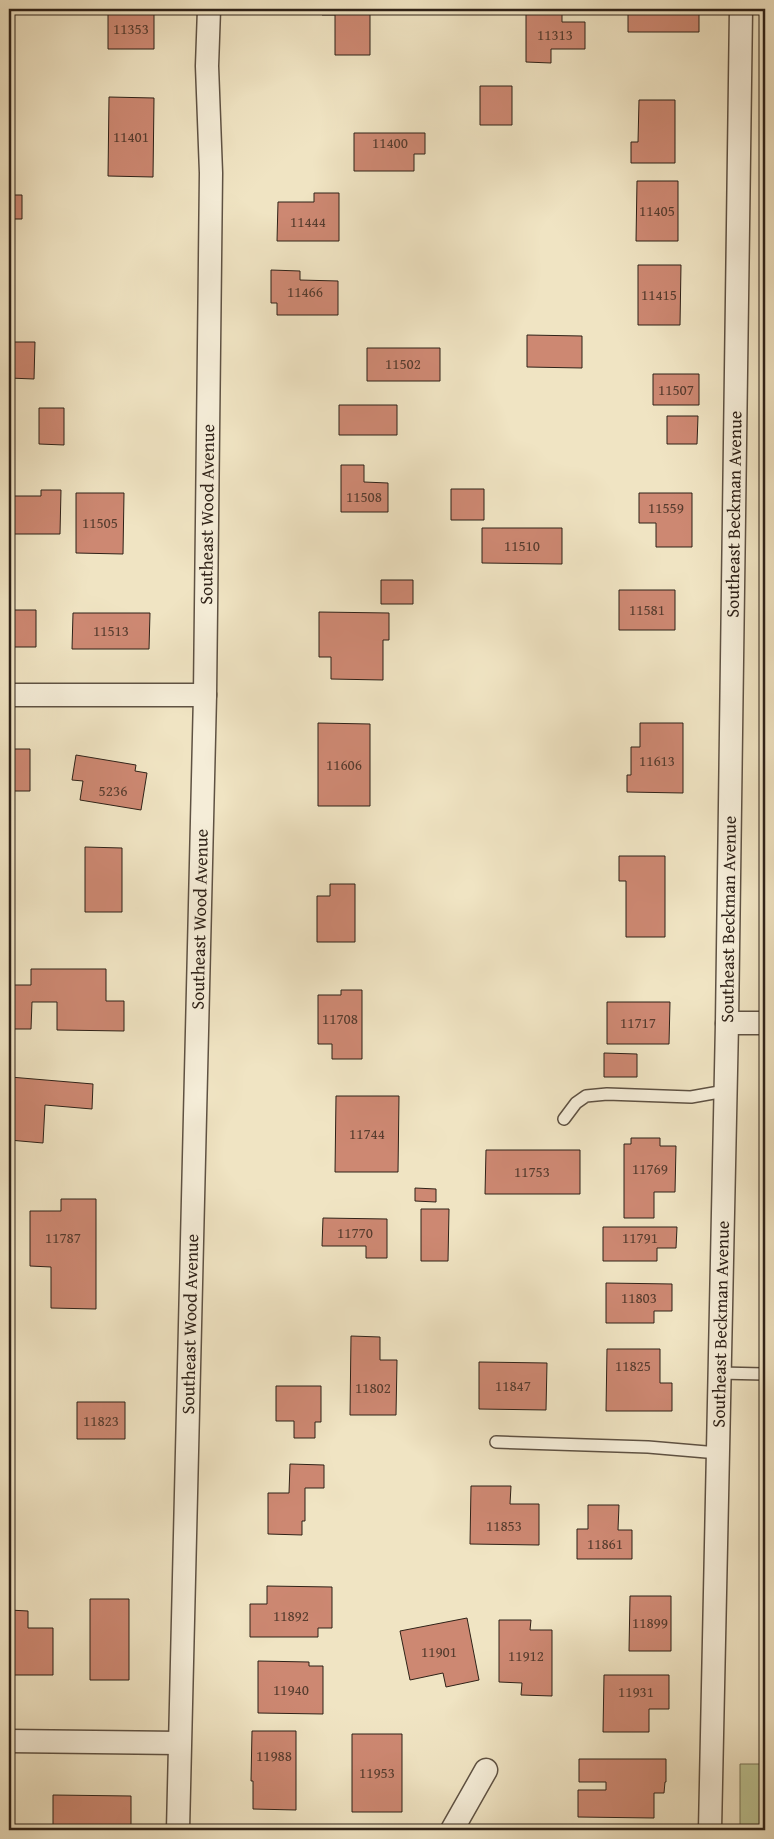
<svg xmlns="http://www.w3.org/2000/svg" width="774" height="1839" font-family="'Gentium Book Plus',serif">
	<style>
		.green { fill: #bcc392; stroke: #767255 }
		.building { fill: #cd8872; stroke: #2f2218 }
		.lines { fill: none; stroke-linecap: round; stroke-linejoin: round }
		.service-casing { stroke: #5f5243; stroke-width: 14 }
		.minor-casing { stroke: #5f5243; stroke-width: 25 }
		.service { stroke: #f5edd8; stroke-width: 11 }
		.minor { stroke: #f5edd8; stroke-width: 22 }
		.labels { text-anchor: middle; stroke-width: 4; stroke-linejoin: round; paint-order: stroke }
		.number-label { font-size: 15px; fill: #563c2e }
		.street-label { font-size: 18px; fill: #2f2218; stroke: #f5edd8 }
	</style>
	<rect width="100%" height="100%" fill="#f0e4c3"/>
	<filter id="stains"><feTurbulence type="fractalNoise" baseFrequency=".004" numOctaves="4"/><feColorMatrix values="0 0 0 0 .2 0 0 0 0 .09 0 0 0 0 .02 0 0 0 .5 -.17"/></filter>
	<radialGradient id="worn" r=".72"><stop offset=".6" stop-color="#630" stop-opacity="0"/><stop offset="1" stop-color="#630" stop-opacity=".3"/></radialGradient>
	<!-- green -->
	<path class="green" d="M740,1764h25v66h-25z"/>
	<!-- building -->
	<path class="building" d="M108,9h46v40h-46z
		M322,9h48v46h-35v-40h-13z
		M526,9h36v13h23v27h-34v14l-25,-1z
		M628,9h71v23h-71z
		M480,86h32v39h-32z
		M109,97l45,1 -1,79 -45,-1z
		M639,100h36v63h-44v-21h7z
		M354,133h71v21h-11v17h-60z
		M9,142h3l-1,28h-2z
		M637,181h41v60h-42z
		M314,193h25v48h-62l1,-39h36z
		M9,195h13v24h-13z
		M638,265h43l-1,60h-42z
		M271,270l29,1v9l38,1v34h-61v-12h-6z
		M527,335l55,1v32l-55,-1z
		M9,342h26l-1,37 -25,-1z
		M367,348h73v33h-73z
		M653,374h46v31h-46z
		M339,405h58v30h-58z
		M39,408h25v37l-25,-1z
		M667,416h31l-1,28h-30z
		M341,465h23v17l24,1v29h-47z
		M451,489h33v31h-33z
		M41,490h20l-1,44h-51v-38h32z
		M76,493h48l-1,61 -47,-1z
		M639,493h53v54h-36v-24h-17z
		M482,528h80v36l-80,-1z
		M381,580h32v24h-32z
		M619,590h56v40h-56z
		M9,610h27v37h-27z
		M319,612l70,1v27h-6v40l-52,-1v-22h-12z
		M73,613h77l-1,36h-77z
		M318,723l52,1v82h-52z
		M640,723h43v70l-56,-1v-17h4v-28h9z
		M9,749h21v42h-21z
		M76,755l60,10 -1,6 12,2 -6,37 -61,-10 3,-19 -11,-1z
		M85,847l37,1v64h-37z
		M619,856h46v81h-39v-56h-7z
		M330,884h25v58h-38v-46h13z
		M31,969h75v32h18v30l-67,-1v-28h-25l-1,27h-22v-44h22z
		M341,990h21v69h-30v-15h-14v-49h23z
		M607,1002h63l-1,42h-62z
		M604,1053l33,1v23h-33z
		M10,1077l83,7 -1,25 -47,-4 -2,38 -34,-3z
		M336,1096h63l-1,76h-63z
		M631,1138h29v8h16l-1,46h-21v26h-30v-74h7z
		M486,1150h94v44h-95z
		M415,1188l21,1v13l-21,-1z
		M61,1199h35v110l-45,-1v-41l-21,-1v-55h31z
		M421,1209h28l-1,52h-27z
		M323,1218l64,1v39h-21v-12h-44z
		M603,1227h74l-1,21h-19v13h-54z
		M606,1283l66,1v27h-18v12h-48z
		M351,1336l29,1v23h17l-1,55h-46z
		M607,1349h53v34h12v28h-66z
		M479,1362l68,1 -1,47 -67,-1z
		M276,1386h45v36h-6v16h-21v-17h-18z
		M77,1402h48v37h-48z
		M290,1464l34,1v23h-19v33h-3v14l-34,-1v-41h21z
		M471,1486h40l-1,18h29v41l-69,-1z
		M588,1505h31l-1,25h14v29h-55v-30h11z
		M267,1586l65,1v41h-14v9h-68v-33h17z
		M630,1596h41v55h-42z
		M90,1599h39v81h-39z
		M9,1610l19,1v17h25v47h-44z
		M467,1618l12,62 -33,7 -3,-14 -33,7 -10,-49z
		M499,1620h32l-1,10h22v66l-31,-1 1,-12 -23,-1z
		M258,1661l51,1v4h14v48l-65,-1z
		M604,1675h65v34h-20v23h-46z
		M252,1731h44v79l-43,-1v-28h-2z
		M352,1734h50v78h-50z
		M579,1759h87v23h-1l-1,11h-10v25l-76,-1v-27h28v-8h-27z
		M53,1795l78,1v34h-78z"/>
	<g class="lines">
		<!-- service casing -->
		<g class="service-casing">
			<path id="service" d="M564,1119l12,-16 10,-7 21,-2 84,3 34,-6
				M719,1373l46,1
				M496,1442l152,5 70,6"/>
		</g>
		<!-- minor casing -->
		<g class="minor-casing">
			<g id="minor">
				<path d="M9,695h196"/>
				<path d="M727,1023h38"/>
				<path d="M9,1741l170,2"/>
				<path id="s1" d="M178,1830l27,-1135 6,-522 -4,-107 2,-57"/>
				<path d="M452,1830l34,-60"/>
				<path id="s2" d="M710,1830l17,-807 14,-1014"/>
			</g>
		</g>
		<!-- service -->
		<use href="#service" class="service"/>
		<!-- minor -->
		<use href="#minor" class="minor"/>
	</g>
	<g class="labels">
		<!-- number labels -->
		<g class="number-label">
			<text x="131" y="34">11353</text>
			<text x="555" y="40">11313</text>
			<text x="131" y="142">11401</text>
			<text x="390" y="148">11400</text>
			<text x="657" y="216">11405</text>
			<text x="308" y="227">11444</text>
			<text x="305" y="297">11466</text>
			<text x="659" y="300">11415</text>
			<text x="403" y="369">11502</text>
			<text x="676" y="395">11507</text>
			<text x="364" y="502">11508</text>
			<text x="666" y="513">11559</text>
			<text x="100" y="528">11505</text>
			<text x="522" y="551">11510</text>
			<text x="647" y="615">11581</text>
			<text x="111" y="636">11513</text>
			<text x="657" y="766">11613</text>
			<text x="344" y="770">11606</text>
			<text x="113" y="796">5236</text>
			<text x="340" y="1024">11708</text>
			<text x="638" y="1028">11717</text>
			<text x="367" y="1139">11744</text>
			<text x="650" y="1174">11769</text>
			<text x="532" y="1177">11753</text>
			<text x="355" y="1238">11770</text>
			<text x="63" y="1243">11787</text>
			<text x="640" y="1243">11791</text>
			<text x="639" y="1303">11803</text>
			<text x="633" y="1371">11825</text>
			<text x="513" y="1391">11847</text>
			<text x="373" y="1393">11802</text>
			<text x="101" y="1426">11823</text>
			<text x="504" y="1531">11853</text>
			<text x="605" y="1549">11861</text>
			<text x="291" y="1621">11892</text>
			<text x="650" y="1628">11899</text>
			<text x="439" y="1657">11901</text>
			<text x="526" y="1661">11912</text>
			<text x="291" y="1695">11940</text>
			<text x="636" y="1697">11931</text>
			<text x="274" y="1761">11988</text>
			<text x="377" y="1778">11953</text>
		</g>
		<!-- street labels -->
		<g class="street-label">
			<text dy="6" stroke="none"><textPath href="#s1" startOffset="1316">Southeast Wood Avenue</textPath></text>
			<text dy="6" stroke="none"><textPath href="#s2" startOffset="1316">Southeast Beckman Avenue</textPath></text>
			<text dy="6" stroke="none"><textPath href="#s1" startOffset="911">Southeast Wood Avenue</textPath></text>
			<text dy="6" stroke="none"><textPath href="#s2" startOffset="911">Southeast Beckman Avenue</textPath></text>
			<text dy="6" stroke="none"><textPath href="#s1" startOffset="506">Southeast Wood Avenue</textPath></text>
			<text dy="6" stroke="none"><textPath href="#s2" startOffset="506">Southeast Beckman Avenue</textPath></text>
		</g>
	</g>
	<!-- margin -->
	<rect width="774" height="1839" fill="none" stroke="#f0e4c3" stroke-width="30"/>
	<rect x="10" y="10" width="754" height="1819" fill="none" stroke="#2f2218" stroke-width="2.5"/>
	<rect x="15" y="15" width="744" height="1809" fill="none" stroke="#2f2218"/>
	<rect width="100%" height="100%" filter="url(#stains)"/>
	<rect width="100%" height="100%" fill="url(#worn)"/>
</svg>
